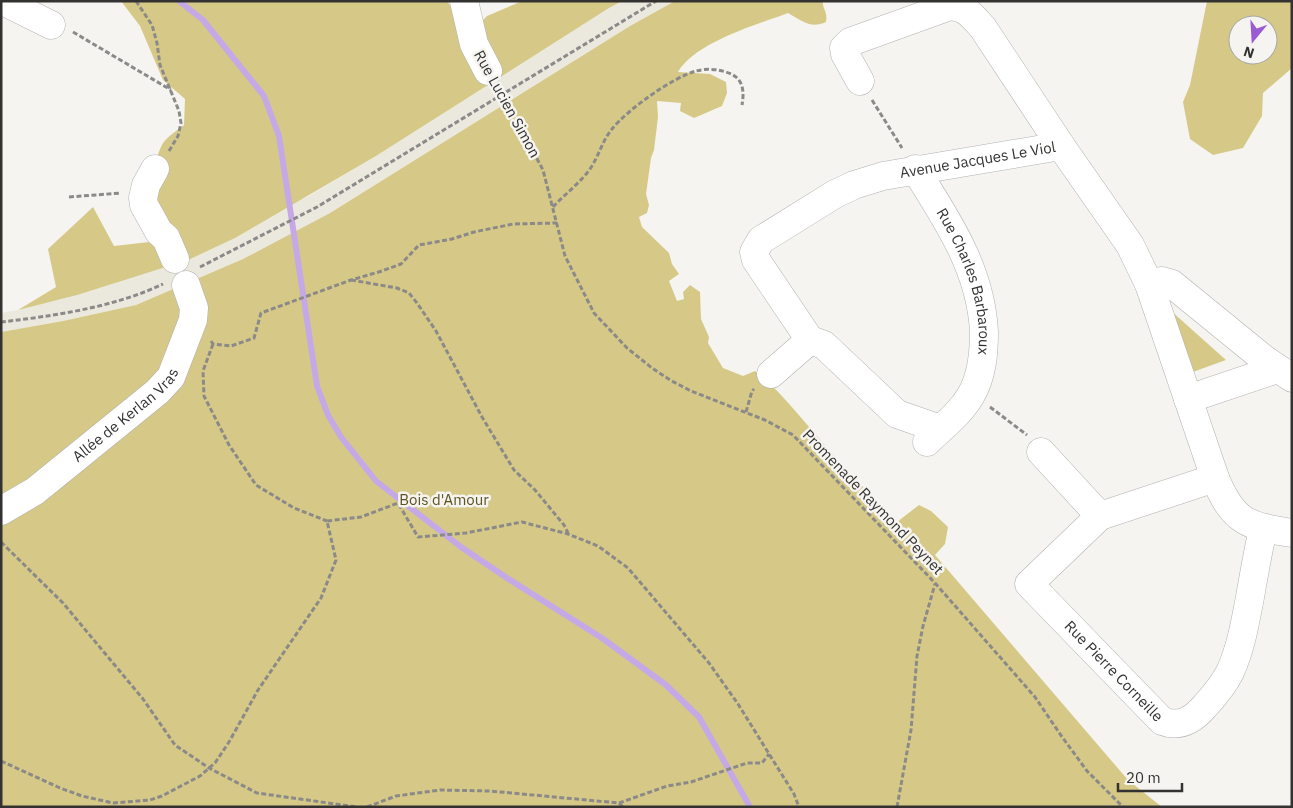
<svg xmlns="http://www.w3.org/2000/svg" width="1293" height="808" font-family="'IBM Plex Sans',sans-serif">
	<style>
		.built { fill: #ebe9de }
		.green { fill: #d6c987; fill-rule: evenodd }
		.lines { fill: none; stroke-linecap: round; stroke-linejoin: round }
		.stream { stroke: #c5a9e6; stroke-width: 6 }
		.minor-casing { stroke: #b1b1ae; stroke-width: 29 }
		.path { stroke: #8b8a88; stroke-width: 3; stroke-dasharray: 5 2.5; stroke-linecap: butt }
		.minor { stroke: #fff; stroke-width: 28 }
		.path-bridge { stroke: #8b8a88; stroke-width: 3; stroke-dasharray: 5 2.5; stroke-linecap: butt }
		.labels { text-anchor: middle; stroke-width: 5; stroke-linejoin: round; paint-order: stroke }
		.street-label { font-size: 15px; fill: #333231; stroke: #f5f4f1 }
		.park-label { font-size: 15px; fill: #5d531f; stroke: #f5f4f1 }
	</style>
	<rect width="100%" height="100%" fill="#f5f4f1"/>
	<!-- built -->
	<path class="built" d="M622,1h53l-45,25 -300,187 -87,46 -107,46 -73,16 -62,11v-19l17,-3 289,-113 69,-41 233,-148z"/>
	<!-- green -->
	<path class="green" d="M121,1h326l15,21 5,14 20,-20 35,-15h100l-13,7 -233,148 -141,82 -47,22 -111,35 -59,15 38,-23 -8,-38 45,-42 21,39 44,-5c-3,-28 -10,-73 5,-98 5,-7 15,-13 21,-18l1,-26 -22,-19 -23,-54z
		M675,1h148c-1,8 5,10 3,21 -15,7 -24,-1 -38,-9 -32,12 -92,29 -110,59l32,2 16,8 1,11 -5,13 -28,12 -14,-7 1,-8 -24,-2 1,16 -4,33 -3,8 -5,36 3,11 -2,8 -8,4 3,10 27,26 3,11 7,10 -10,7 8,20 7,-2 -1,-7 7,-7 10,7 1,27 8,18 -1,6 15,25 20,8 12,-5c23,18 42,42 61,64 26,30 53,59 81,87l22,-17 12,6 17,16 -3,17 -10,11 193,225 34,27h-1161v-475l62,-11 73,-16 107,-46 87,-46 300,-187z
		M1207,1h85v67l-29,25 -1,23 -19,32 -30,7 -23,-16 -7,-37 7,-17zM1238,25h30v30h-30z
		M1170,310l56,50 -36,13z"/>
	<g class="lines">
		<!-- stream -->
		<path class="stream" d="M179,1l24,19 61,76 15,40 38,250 11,29 13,22 35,44 85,66 46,31 95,60 64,47 33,32 51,90"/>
		<!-- minor casing -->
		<g class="minor-casing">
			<g id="minor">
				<path d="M3,1l48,24"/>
				<path d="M464,1l10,43 14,27"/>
				<path d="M860,81l-15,-27 -1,-6 6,-6 97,-35c17,-3 26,10 36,21l78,118 69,99 19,39 66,194c18,44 32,48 77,55"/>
				<path d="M155,169l-9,16 -3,13 1,7 15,27 7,6 9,21"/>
				<path id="s1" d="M915,169c33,52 66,101 69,163 0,22 -2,44 -13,63 -11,19 -29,32 -44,47"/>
				<path d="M1149,284l13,-3 10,3 92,75 28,19"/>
				<path d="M810,340l14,5 73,69 43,15"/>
				<path id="s2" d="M771,374l39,-34 -54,-80 -2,-8 7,-12 74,-46 19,-9 29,-9 178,-30"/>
				<path d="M1188,399l89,-30"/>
				<path d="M1041,452l59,64"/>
				<path id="s3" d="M1215,478l-115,38 -71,68 133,137c18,7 31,-1 43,-15 10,-11 19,-22 25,-34 11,-24 15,-49 20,-75 4,-23 8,-46 13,-68"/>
				<path id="s4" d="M1,511l34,-20 122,-99 14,-15 22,-57 1,-12 -8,-23"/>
			</g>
		</g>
		<!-- path -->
		<path class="path" d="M136,1l16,24 5,18 3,22 19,46 2,12 -3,13 -9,15
			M73,32l98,58
			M872,100l30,48
			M512,112l31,58 22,86 29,57 33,35 25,20 18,12 21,11 74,29 28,15 142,148 100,114 25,37 27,37 36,36
			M69,197l52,-4
			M553,207c12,-13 27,-24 37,-38 9,-13 12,-28 22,-40 15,-19 61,-52 84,-58 11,-3 26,-2 37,4 11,6 11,19 9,30
			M200,267l117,-60 339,-206
			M351,280l46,8 12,5 8,10 19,28 46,86 32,53 21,20 29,35 4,8
			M1,322c53,-6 114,-15 162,-38
			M211,341l2,3 18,2 23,-8 7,-25 90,-33 31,-9 19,-7 18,-19 33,-6 22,-7 39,-8 44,-1
			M213,344l-10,27 1,25 25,49 27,40 38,23 33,13
			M990,407l37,28
			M746,412l6,-21 2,-2
			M1,542l62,61 80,96 32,46 34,23 48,25 100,14
			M1,761l59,27 22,8 31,7 37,-3 12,-4 38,-20 15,-13 14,-21 29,-52 63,-92 15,-38 -9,-39 34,-4 37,-14 20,34 48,-4 56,-11 46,12 30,12 30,22 81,95 29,41 56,90 5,13
			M619,803l4,4
			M367,807l29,-11 44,-6 50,1 129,12 48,-17 24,-4 56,-19h15l7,-9
			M897,807l14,-77 6,-74 6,-30 12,-42"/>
		<!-- minor -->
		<use href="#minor" class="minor"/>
		<!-- path-bridge -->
		<path class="path-bridge" d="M488,71l24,41"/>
	</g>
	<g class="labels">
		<!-- street labels -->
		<g class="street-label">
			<text transform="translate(507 104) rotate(61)" y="5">Rue Lucien Simon</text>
			<text dy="5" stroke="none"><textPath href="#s2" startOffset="405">Avenue Jacques Le Viol</textPath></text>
			<text dy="5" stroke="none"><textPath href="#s1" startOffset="125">Rue Charles Barbaroux</textPath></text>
			<text dy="5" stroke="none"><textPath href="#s4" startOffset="158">Allée de Kerlan Vras</textPath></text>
			<text transform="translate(873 502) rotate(46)" y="5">Promenade Raymond Peynet</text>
			<text dy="5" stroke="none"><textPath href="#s3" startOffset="341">Rue Pierre Corneille</textPath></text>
		</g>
		<!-- park labels -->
		<g class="park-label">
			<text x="444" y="505">Bois d'Amour</text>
		</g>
	</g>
	<!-- border -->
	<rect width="1293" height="808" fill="none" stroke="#333231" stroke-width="5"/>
	<!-- north arrow -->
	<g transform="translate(1253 40) rotate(198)"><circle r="24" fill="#f5f4f1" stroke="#a7a6a4"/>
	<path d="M0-4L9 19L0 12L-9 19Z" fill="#995cd3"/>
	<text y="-8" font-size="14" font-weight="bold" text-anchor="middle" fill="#333231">N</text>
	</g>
	<!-- scale -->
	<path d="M1118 783v8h64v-8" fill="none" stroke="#333231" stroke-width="2.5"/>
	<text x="1126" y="783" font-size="15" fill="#333231" stroke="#f5f4f1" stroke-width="4" paint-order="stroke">20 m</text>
</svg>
